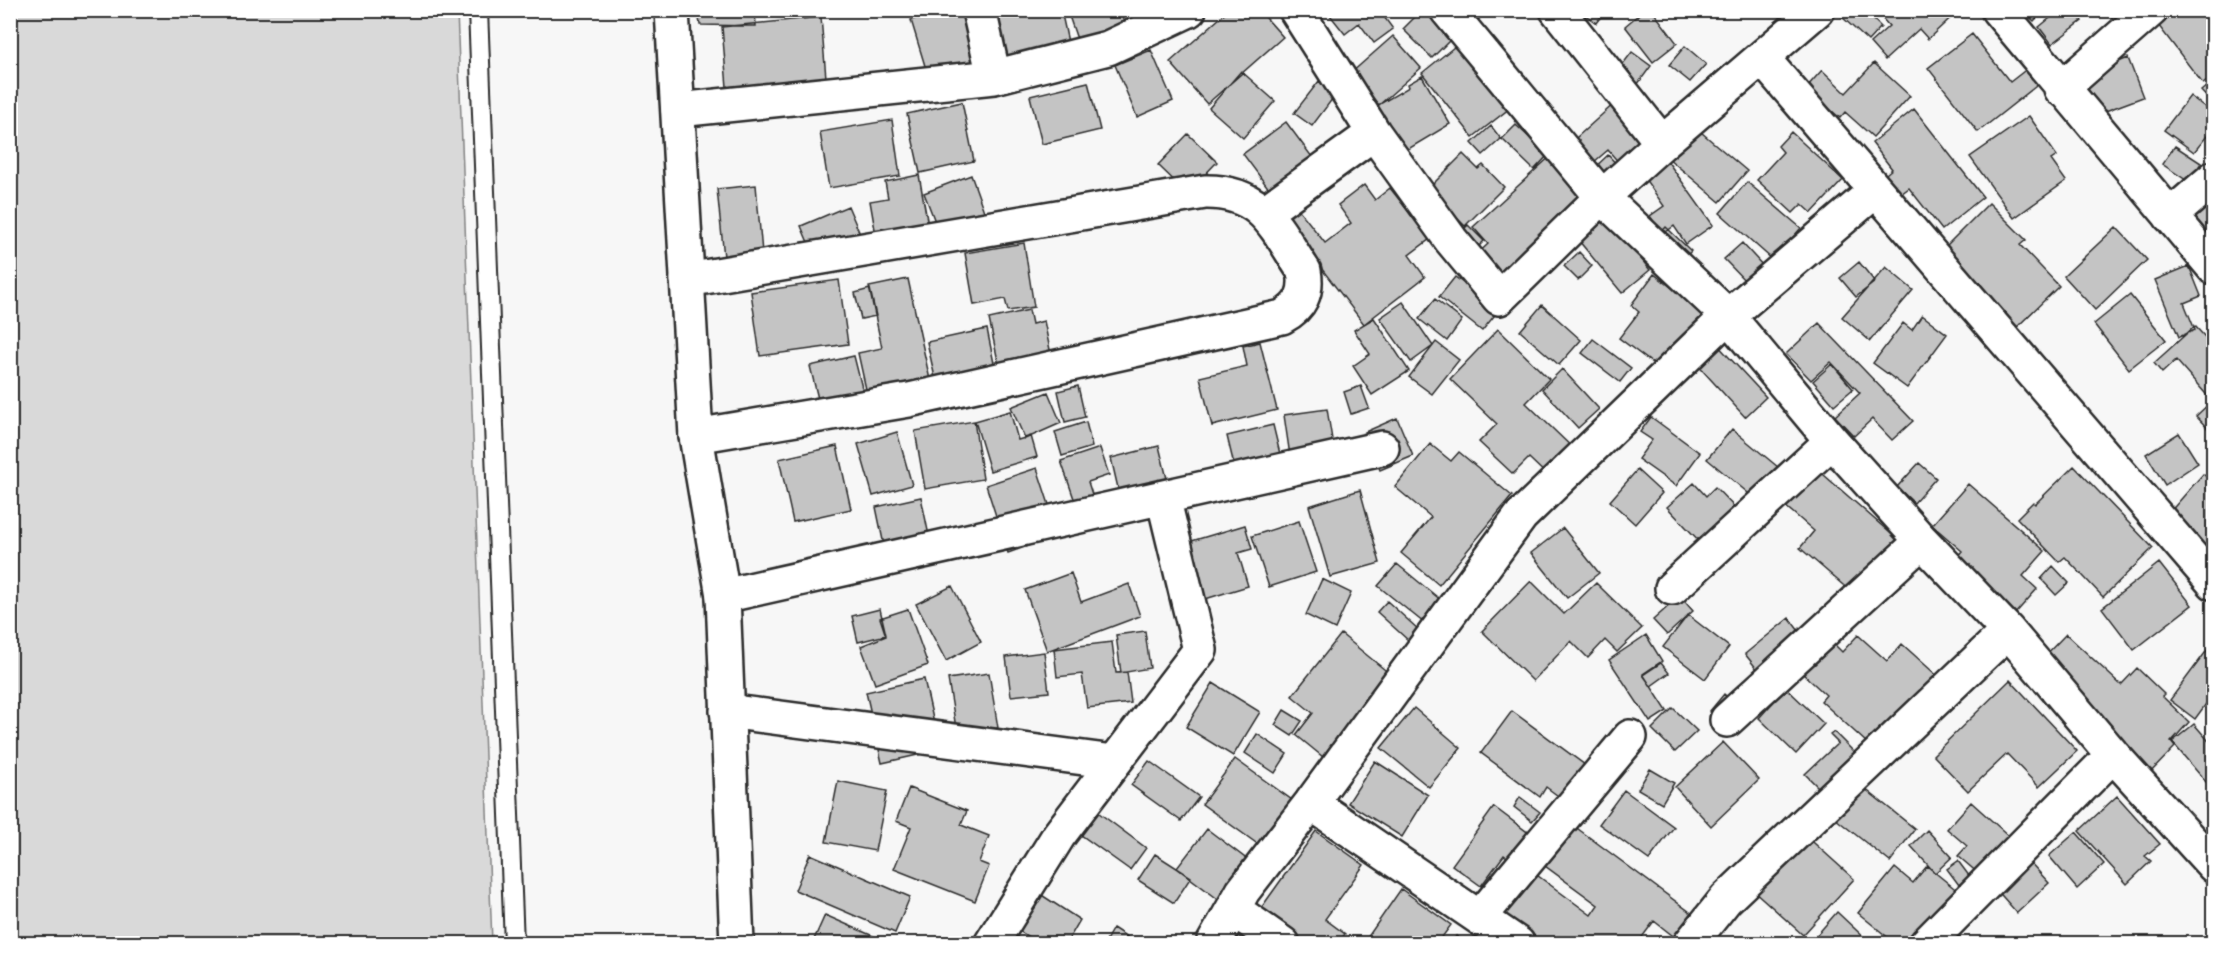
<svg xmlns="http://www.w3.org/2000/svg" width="2224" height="954" font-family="Itim,sans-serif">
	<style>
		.green { fill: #d9d9d9; stroke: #828282; stroke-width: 1.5 }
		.building { fill: #c4c4c4; stroke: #2b2b2b; stroke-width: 1.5 }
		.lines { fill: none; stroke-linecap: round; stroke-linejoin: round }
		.service-casing { stroke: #2b2b2b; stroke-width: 22 }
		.minor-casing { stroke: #2b2b2b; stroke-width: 38 }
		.secondary-casing { stroke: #2b2b2b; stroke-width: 38 }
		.service { stroke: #fff; stroke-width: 18 }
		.minor { stroke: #fff; stroke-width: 33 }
		.secondary { stroke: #fff; stroke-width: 33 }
	</style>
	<rect width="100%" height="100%" fill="#f7f7f7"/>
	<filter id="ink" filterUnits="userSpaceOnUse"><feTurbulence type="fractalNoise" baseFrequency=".0167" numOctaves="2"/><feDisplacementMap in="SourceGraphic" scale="12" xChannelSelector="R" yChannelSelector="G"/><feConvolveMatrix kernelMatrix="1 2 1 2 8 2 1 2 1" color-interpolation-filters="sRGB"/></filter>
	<g filter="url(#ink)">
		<!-- green -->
		<path class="green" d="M10,11h447l35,932h-481z"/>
		<!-- building -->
		<path class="building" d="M698,10h57l1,16 -56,-1z
			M940,10h29l16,52 -56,17 -18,-59z
			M993,10h68l10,46 -65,14z
			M1067,10h70l5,13 -63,22z
			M1229,10h30l24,27 -76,67 -37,-42z
			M1326,10h53l14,19 -19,14 -15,-20 -14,11z
			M1422,10h6l26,26 -22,22 -29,-29z
			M1457,10h31l-16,16z
			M1579,10h27l-10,13z
			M1644,10h8l25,33 -24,19 -28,-36z
			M1846,10h18l17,17 -13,14 -27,-25z
			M1875,10h84l-31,29 -9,-10 -34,31 -15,-17 19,-17z
			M2022,10h22l-10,11z
			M2060,10h14l8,11 -30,23 -13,-17z
			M2105,10h29l-15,15z
			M2170,10h44v66l-11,8 -48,-63z
			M821,17l5,61 -99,9 -5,-60z
			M1972,34l38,48 18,-14 12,15 -62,49 -50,-64z
			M1393,36l28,32 -42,37 -28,-32z
			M1459,43l51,65 -37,29 -51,-64z
			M1685,46l21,18 -16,18 -21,-17z
			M1151,50l22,51 -36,16 -22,-52z
			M1632,52l19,14 -19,26 -19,-15z
			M2128,58l15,39 -51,19 -13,-37z
			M1874,63l36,33 -37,41 -28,-25 -5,6 -34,-30 16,-18 24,23z
			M1241,71l34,30 -32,37 -34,-30z
			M1422,76l28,48 -50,30 -27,-46 36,-21 -1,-3z
			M2214,80v25l-13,-14z
			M1319,81l17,13 -24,32 -18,-13z
			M1088,82l12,48 -58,14 -12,-48z
			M2190,96l24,18v27l-7,-5 -13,16 -30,-22z
			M962,102l12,59 -54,12 -13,-59z
			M1616,102l39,45 -28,25 -19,-22 -21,18 -20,-22z
			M1914,109l69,88 -41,33 -33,-42 -19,14 -15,-19 17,-14 -20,-26z
			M2029,116l28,40 -6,4 15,21 -52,37 -44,-61z
			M892,120l8,56 -71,12 -9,-56z
			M1286,122l32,43 -43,32 -32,-43z
			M1516,125l32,30 -14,15 -32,-31z
			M1491,126l10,13 -18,16 -11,-12z
			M1695,127l52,44 -27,31 -52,-44z
			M1791,132l52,48 -31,33 -10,-9 -9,9 -36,-33 26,-28 -5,-6z
			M1188,134l29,28 -30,31 -29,-28z
			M2175,146l26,17 -12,19 -27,-18z
			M1463,154l15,15 5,-4 21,22 -39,39 -37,-37z
			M1553,154l43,48 -97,88 -28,-30 17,-16 -15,-17z
			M1608,155l12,13 -16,16 -13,-13z
			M1668,162l45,63 -27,19 -12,-18 -11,8 -13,-18 14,-10 -19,-27z
			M919,175l10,56 -52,10 -7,-40 18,-3 -3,-16z
			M971,175l14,39 -46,18 -15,-39z
			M1747,182l54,46 -28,32 -53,-47z
			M756,185l6,68 -38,4 -7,-68z
			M1364,185l11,15 15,-12 40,51 -21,16 16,22 -61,47 -82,-107 14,-11 29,37 26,-20 -13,-18z
			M2198,201l16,14v29l-30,-28z
			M1989,203l37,37 -6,5 39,41 -45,44 -75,-77z
			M848,206l12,28 -47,20 -12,-28z
			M1608,218l42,52 -28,23 -43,-52z
			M1468,225l16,16 -15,15 -16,-16z
			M1666,227l25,24 -13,14 -25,-24z
			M2116,227l31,33 -52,50 -31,-34z
			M1024,243l10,64 -26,4 -3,-12 -31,6 -9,-52z
			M1742,243l22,24 -17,16 -23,-24z
			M1579,252l13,14 -14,14 -14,-14z
			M1859,262l16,20 -19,15 -16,-19z
			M2189,266l12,30 -17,7 11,27 -16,7 -24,-57z
			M1886,267l27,23 -43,51 -28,-24z
			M1654,274l56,43 -28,37 -11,-8 -15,20 -37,-28 20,-26 -8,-7z
			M1455,277l44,33 -17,21 -43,-34z
			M908,279l24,110 -63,14 -11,-50 24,-5 -13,-61z
			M839,280l9,64 -88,12 -9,-64z
			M870,289l6,27 -15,3 -6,-26z
			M2130,295l36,45 -37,29 -35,-45z
			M1435,299l27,21 -15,21 -28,-22z
			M1403,302l30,44 -22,16 -31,-44z
			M1542,305l39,35 -22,25 -39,-34z
			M1029,310l3,14 12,-3 9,43 -52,11 -12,-56z
			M1922,315l25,19 -40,54 -34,-25 30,-40 9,7z
			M1374,318l35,53 -37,24 -19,-29 17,-12 -16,-24z
			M1819,323l94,98 -21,19 -20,-21 -18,17 -19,-20 25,-23 -29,-31 -20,18 -25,-26z
			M2195,326l19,21v88l-18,-19 16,-15 -36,-41 -14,13 -8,-10z
			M987,329l10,49 -59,13 -11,-49z
			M1498,329l51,50 -23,24 51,49 -26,27 -22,-21 -16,16 -34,-32 18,-18 -47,-45z
			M1593,339l38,29 -11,14 -38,-29z
			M1713,340l53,57 -21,20 -52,-57z
			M1260,342l17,68 -65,16 -12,-49 47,-11 -4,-20z
			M1436,342l23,18 -27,34 -23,-17z
			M854,356l10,40 -44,11 -10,-41z
			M1832,364l21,25 -19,16 -21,-24z
			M1562,369l37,40 -21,19 -36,-39z
			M1078,386l7,31 -20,5 -7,-31z
			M1361,386l8,22 -18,6 -7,-22z
			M1048,392l13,31 -36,16 -14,-32z
			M1327,409l11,67 -44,7 -10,-68z
			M1010,411l8,29 13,-4 6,21 -47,14 -15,-50z
			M1651,417l49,36 -24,33 -38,-27 14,-19 -12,-8z
			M1397,418l16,38 -33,14 -15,-38z
			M974,421l9,58 -58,10 -10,-58z
			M1086,422l6,25 -30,9 -7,-24z
			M1273,425l14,58 -46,11 -14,-58z
			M1732,429l52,43 -25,30 -52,-43z
			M897,432l15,53 -39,11 -15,-52z
			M2179,433l19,30 -33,22 -19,-31z
			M1430,444l21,17 8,-9 53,44 -73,89 -38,-32 30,-36 -36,-30z
			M837,446l14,63 -58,13 -14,-63z
			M1159,446l14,57 -49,11 -13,-56z
			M1100,448l9,27 -21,7 9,28 -17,6 -19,-55z
			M1919,463l17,15 -22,25 -17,-16z
			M2074,466l79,82 -50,49 -38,-40 -6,5 -42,-44 16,-16 2,2z
			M1037,468l22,67 -51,18 -22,-68z
			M1816,468l89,78 -48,51 -57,-49 14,-17 -30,-26z
			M1637,470l25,23 -27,31 -25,-23z
			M2203,474l11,9v65l-9,10 -43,-37z
			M1694,483l12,13 9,-9 24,25 -36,33 -36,-38z
			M1968,484l77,67 -22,25 14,13 -23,26 -61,-54 9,-10 -30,-26z
			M1360,490l20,73 -50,14 -21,-71z
			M921,497l14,68 -45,9 -14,-67z
			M1299,521l17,51 -47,15 -17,-51z
			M1245,525l7,24 -14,4 10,33 -56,17 -17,-57z
			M1563,528l36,45 -32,25 -36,-45z
			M2159,563l33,42 -58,45 -32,-42z
			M1397,564l45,37 -18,22 -46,-37z
			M2053,566l16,17 -13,12 -15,-16z
			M1071,573l10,29 48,-18 11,32 -93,35 -22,-61z
			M1322,579l29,14 -16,36 -29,-14z
			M1531,581l33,33 32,-31 46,45 -25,24 -12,-12 -17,18 -17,-17 -38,40 -51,-50z
			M952,586l29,56 -35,19 -30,-57z
			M1680,596l13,15 -26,24 -14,-15z
			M1387,601l32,29 -10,11 -32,-29z
			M880,609l6,26 -28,7 -6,-26z
			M908,609l20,56 -53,19 -14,-38 25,-10 -6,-18z
			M1688,615l41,32 -24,32 -42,-32z
			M1789,618l20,26 -44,35 -20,-25z
			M1145,631l5,37 -29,5 -5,-38z
			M1341,634l49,40 -67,83 -27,-22 17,-22 -21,-17z
			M2066,634l55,51 16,-17 27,26 -2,2 27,26 -18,20 4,5 -27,28 -111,-111z
			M1646,635l16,26 -19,13 24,37 -17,11 -41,-62z
			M1858,635l29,26 15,-17 41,37 -65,72 -57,-52 5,-6 -24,-22 29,-32 11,11z
			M1112,642l4,31 11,-1 4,31 -44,5 -5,-34 -25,3 -3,-28z
			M2208,649l6,4v40l-19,26 -25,-19z
			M1044,652l5,40 -38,4 -5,-39z
			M1661,663l8,10 -18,13 -8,-11z
			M989,673l9,55 -41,6 -9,-55z
			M924,679l16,71 -58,13 -16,-71z
			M2010,680l67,71 -38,36 -32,-33 -39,37 -35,-36z
			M1213,683l47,29 -27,44 -47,-29z
			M1786,688l38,36 -28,30 -37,-36z
			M1724,694l17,15 -13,17 -18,-15z
			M1414,708l47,40 -32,39 -48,-39z
			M1673,708l24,23 -22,21 -23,-23z
			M1284,710l18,11 -10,15 -17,-11z
			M1512,711l77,57 -24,33 -19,-14 -6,10 -59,-44z
			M2194,724l20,23v29l-8,6 -34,-40z
			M1834,732l31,31 -36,35 -24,-24 33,-31 -8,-8z
			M1257,734l30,20 -12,19 -30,-20z
			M1723,742l36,38 -48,46 -36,-39z
			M1235,759l57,41 -33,45 -57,-41z
			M1149,761l50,36 -18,24 -50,-36z
			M1375,761l53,34 -26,42 -54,-34z
			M1650,769l24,14 -12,20 -24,-14z
			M838,781l49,10 -12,60 -49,-9z
			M909,788l58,23 -6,14 28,11 -10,26 10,4 -14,35 -81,-32 17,-42 -15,-6z
			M1864,788l51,41 -25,33 -54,-43 24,-30z
			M1624,790l50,37 -25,33 -50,-36z
			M2117,796l43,48 -15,12 6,5 -24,23 -48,-53z
			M1520,797l20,15 -8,9 -18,-14z
			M1971,802l40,36 -32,36 -21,-18 9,-10 -20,-17z
			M1087,804l59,44 -16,22 -60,-43z
			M1494,807l40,30 -19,26 -11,-8 -23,31 -29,-21z
			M1570,823l124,92 -17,24 -23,-18 -17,23h-101l-39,-30 33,-44 61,45 7,-10 -57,-42z
			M1207,829l46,35 -30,39 -46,-35z
			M1927,830l25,27 -17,16 -24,-27z
			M1316,831l48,34 -39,54 20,15 -7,10h-92l-7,-5z
			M2076,832l28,32 -27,25 -28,-33z
			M1804,834l50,45 -51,56 -50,-45z
			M810,854l100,43 -15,36 -100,-43z
			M1155,854l36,23 -17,26 -36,-23z
			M2027,859l22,24 -32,30 -22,-25z
			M1958,861l12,16 -11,8 -12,-16z
			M1927,866l32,26 -42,52h-21l-38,-31 37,-45 18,15z
			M1401,889l50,36 -14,19h-74z
			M1037,892l43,28 -14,24h-26l-26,-16z
			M1837,912l34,32h-62z
			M825,915l48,21 -3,8h-58z
			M1113,928l25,16h-34z
			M1456,936l13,8h-18z"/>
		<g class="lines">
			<!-- service casing -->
			<g class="service-casing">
				<path id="service" d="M478,10l36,934"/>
			</g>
			<!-- minor casing -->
			<g class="minor-casing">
				<path id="minor" d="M979,10l15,67
					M1296,10l78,123 77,107 48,58 103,-101 60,-54 155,-133
					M1447,10l155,187 126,119 104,125 90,100 86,90 105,124 101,111
					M1557,10l105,133
					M1998,10l216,258
					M1763,59l451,524
					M2061,89l90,-79
					M678,110l316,-33 114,-29 81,-38
					M1265,212l109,-79
					M2170,216l44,-38
					M687,280l518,-88c58,-1 71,37 99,79 4,21 -3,36 -22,46l-373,83 -213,36
					M1672,588l160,-147
					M723,596l659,-148
					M727,711l387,51
					M1727,720l195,-179
					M1311,803l207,141
					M1233,909l50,35
					M1480,917l150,-180
					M991,944l68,-109 141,-185 -37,-153
					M1213,944l30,-53 68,-88 210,-287 207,-200 147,-125
					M1690,944l36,-45 282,-268
					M1926,944l187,-189"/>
			</g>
			<!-- secondary casing -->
			<g class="secondary-casing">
				<path id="secondary" d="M672,10l24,426 27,160 14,348"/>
			</g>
			<!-- service -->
			<use href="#service" class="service"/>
			<!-- minor -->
			<use href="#minor" class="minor"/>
			<!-- secondary -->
			<use href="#secondary" class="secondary"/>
		</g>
	</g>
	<!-- margin -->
	<rect width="2224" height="954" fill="none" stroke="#fff" stroke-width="36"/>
	<rect x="18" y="18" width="2188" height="918" fill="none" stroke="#2b2b2b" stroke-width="2" filter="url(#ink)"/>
</svg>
